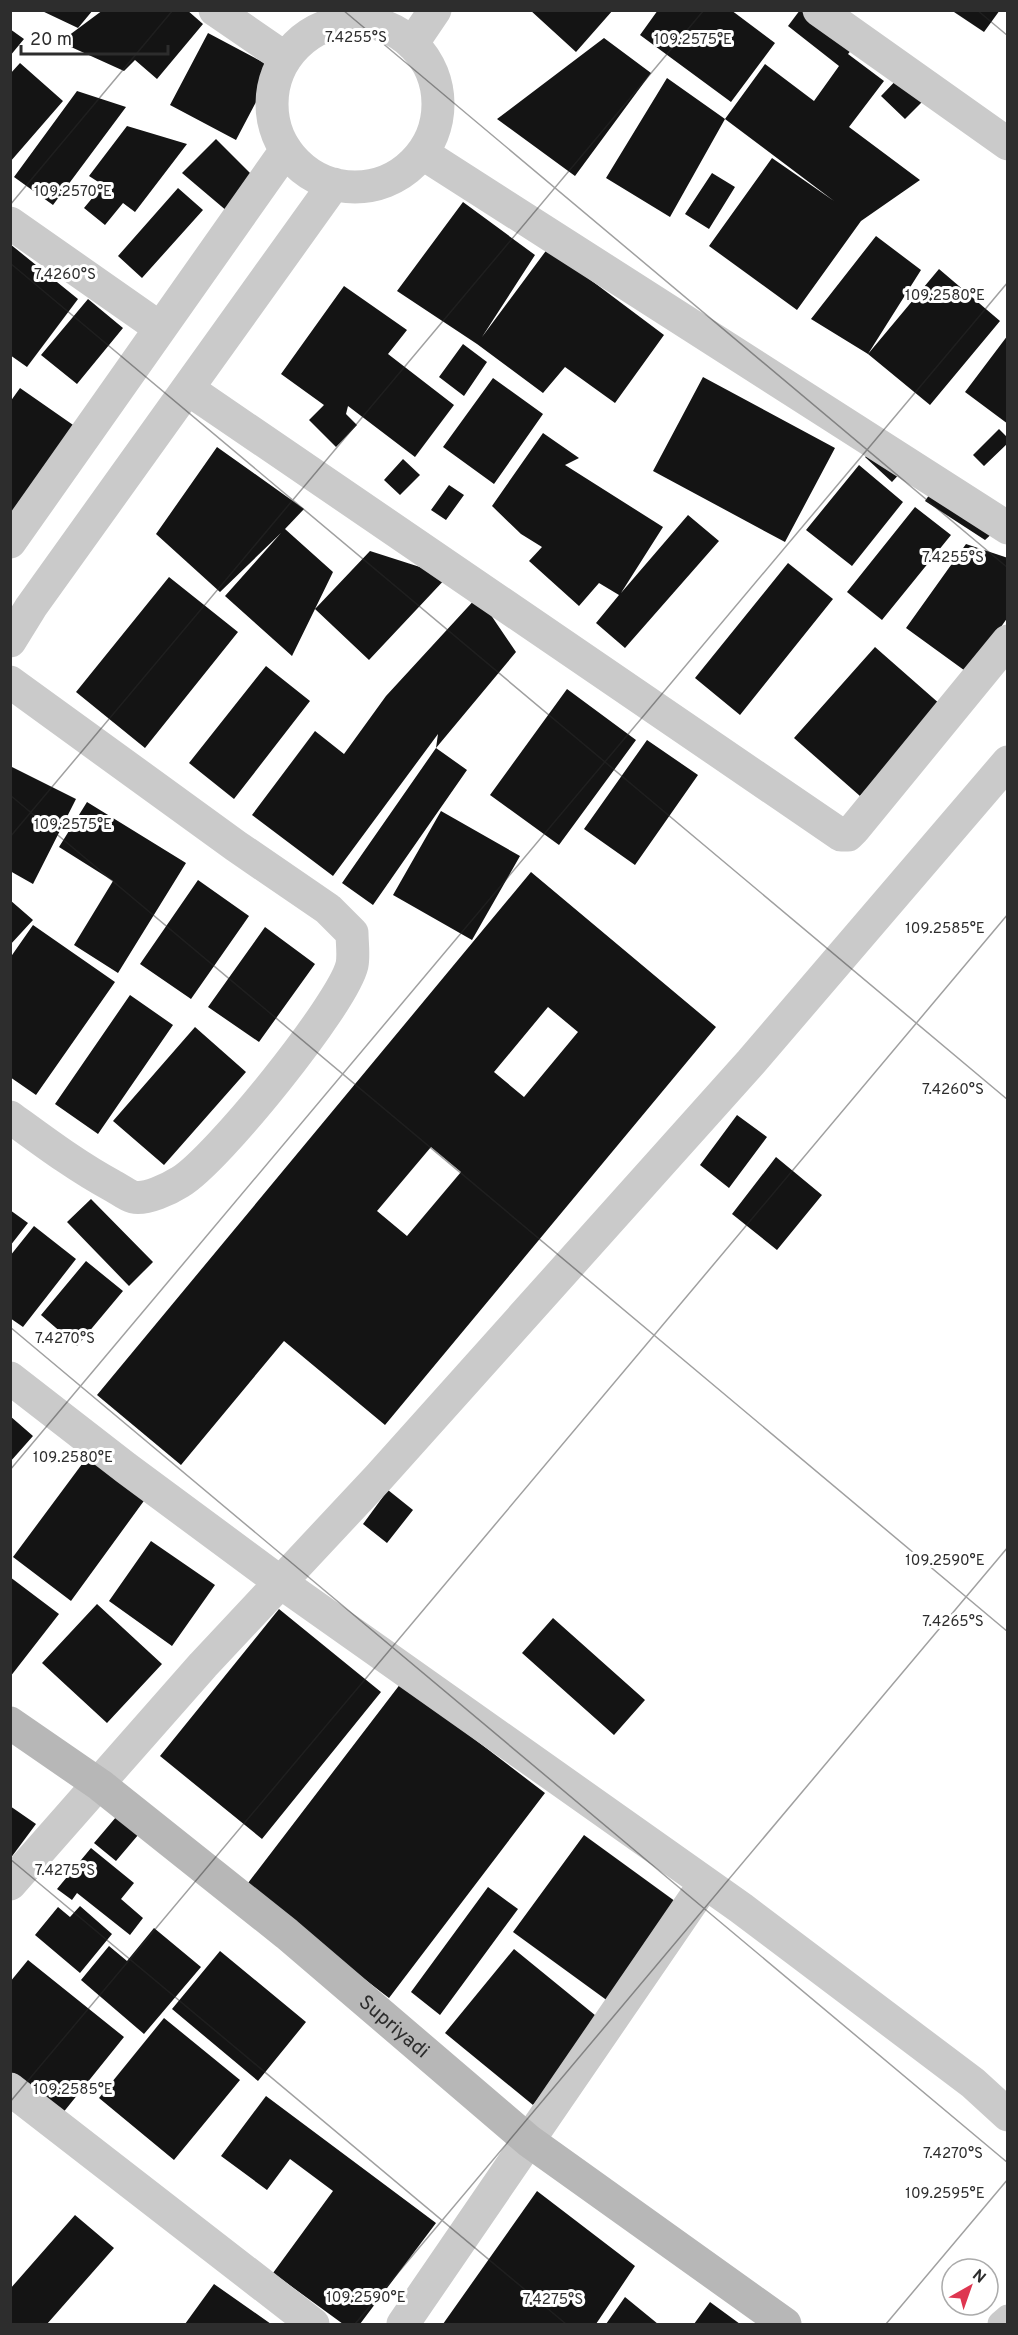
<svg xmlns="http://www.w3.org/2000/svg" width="1018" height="2335" font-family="Overpass,sans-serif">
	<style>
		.building { fill: #141414; fill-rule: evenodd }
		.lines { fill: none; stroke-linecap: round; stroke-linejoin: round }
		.service { stroke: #cacaca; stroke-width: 27 }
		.minor { stroke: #cacaca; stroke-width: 33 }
		.secondary { stroke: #b7b7b7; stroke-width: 33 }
		.ticks { fill: none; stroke: #2d2d2d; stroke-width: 1.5; stroke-opacity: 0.45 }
		.labels { text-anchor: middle; stroke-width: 6; stroke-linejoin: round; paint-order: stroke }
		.street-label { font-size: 20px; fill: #2d2d2d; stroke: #fff }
		.ticks-label { font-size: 15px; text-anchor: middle; fill: #2d2d2d; stroke: #fff; stroke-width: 6; stroke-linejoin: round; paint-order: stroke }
	</style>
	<rect width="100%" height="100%" fill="#fff"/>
	<!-- building -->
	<path class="building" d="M40,10h53l-15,18z
		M103,10h84l16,14 -46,55 -22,-19 -11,11 -64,-29z
		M530,10h83l-37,42z
		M658,10h73l44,33 -44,59 -91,-67z
		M800,10h19l39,32 -10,12 36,27 -35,46 71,53 -59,41 -64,89 -88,-64 63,-88 62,43 -109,-82 -55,98 -64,-39 61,-100 58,41 40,-55 49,37 25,-35 -51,-40z
		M951,10h49l-16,22z
		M10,29l14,10 -14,17z
		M208,33l66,35 -38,72 -66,-35z
		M604,38l47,35 -76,103 -78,-57z
		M20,63l43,38 -53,61v-88z
		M904,72l24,24 -23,23 -24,-23z
		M77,91l49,16 -73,98 -39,-28z
		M127,126l60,18 -52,68 -12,-9 -18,22 -21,-17 19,-23 -14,-9z
		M216,139l45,45 -27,33 -52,-44z
		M712,173l23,14 -26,42 -24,-15z
		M178,188l25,22 -61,68 -24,-22z
		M463,202l72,53 -53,82 66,-89 116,87 -49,68 -50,-36 -22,26 -66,-49 -80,-53z
		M876,236l45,34 -53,84 -57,-35z
		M10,244l68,55 -51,68 -17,-12z
		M939,269l61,52 -70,84 -62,-51z
		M344,286l63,44 -19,24 66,51 -39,52 -67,-51 -2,8 11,11 -21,22 -27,-27 15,-15 -43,-31z
		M88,299l35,29 -46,56 -36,-29z
		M1008,335v89l-43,-32z
		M463,344l24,18 -23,34 -25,-19z
		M703,377l132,71 -50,94 -132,-71z
		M493,378l50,36 -49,70 -51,-37z
		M20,388l56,39 -66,96v-121z
		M999,429l9,9v5l-24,23 -11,-11z
		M543,433l36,25 -14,7 98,62 -42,66 67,-78 31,26 -94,107 -29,-25 23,-28 -20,-12 -20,23 -50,-45 13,-14 -21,-13 -29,-28z
		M876,445l27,25 -11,12 -27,-25z
		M217,447l87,62 -19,20 48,43 -18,37 55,-58 78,25 -79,84 -54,-51 -23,47 -67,-60 56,-63 -61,59 -64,-58z
		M403,459l17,16 -20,20 -16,-15z
		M859,465l44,37 -51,64 -46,-36z
		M449,485l15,10 -18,25 -15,-10z
		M934,488l62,42 -11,10 -60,-39z
		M915,507l36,28 -69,85 -35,-28z
		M966,544l42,14v59l-40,56 -62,-45z
		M788,563l45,36 -93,116 -45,-37z
		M169,577l69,55 -93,116 -69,-56z
		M478,596l38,56 -80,96 31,22 -94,135 -31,-22 94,-135 2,-14 -105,142 -81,-61 63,-84 29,23 42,-58z
		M875,647l66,58 -81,91 -66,-58z
		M266,666l44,35 -76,98 -45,-36z
		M567,689l69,51 -77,105 -69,-50z
		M647,740l51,35 -63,90 -51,-36z
		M10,766l66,33 -43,85 -23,-13z
		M87,802l99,61 -68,110 -44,-28 39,-64 -54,-34z
		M441,811l79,45 -48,84 -79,-45z
		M531,872l185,155 -331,398 -101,-84 -103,124 -84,-70zM548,1007l30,25 -54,65 -30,-25zM431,1147l30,25 -54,64 -30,-25z
		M198,880l51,36 -58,83 -51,-35z
		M10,900l23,20 -23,25z
		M33,925l82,57 -79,113 -26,-18v-119z
		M265,927l50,37 -56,78 -51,-35z
		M130,995l43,30 -75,109 -43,-30z
		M195,1027l51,45 -82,93 -51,-44z
		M737,1115l30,22 -38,51 -29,-23z
		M776,1157l46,38 -45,55 -45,-36z
		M91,1199l62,63 -24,24 -62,-64z
		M10,1210l18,13 -18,23z
		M34,1226l42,33 -53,68 -13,-9v-62z
		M86,1261l37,30 -46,55 -36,-31z
		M10,1416l23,20 -23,26z
		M88,1456l58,42 -75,103 -58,-44z
		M388,1490l25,20 -26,33 -24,-19z
		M151,1541l64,44 -43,61 -63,-45z
		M10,1577l49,37 -49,63z
		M97,1604l65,60 -55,59 -65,-60z
		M279,1609l102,83 -119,147 -102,-83z
		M553,1618l92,82 -31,35 -92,-82z
		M401,1683l144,110 -156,205 -144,-111z
		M10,1806l26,18 -26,35z
		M122,1810l22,18 -28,33 -22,-18z
		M584,1835l99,72 -71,97 -99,-72z
		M91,1848l43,35 -13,16 22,19 -13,17 -53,-42 -5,7 -15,-11z
		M488,1887l30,22 -78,106 -29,-23z
		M80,1906l32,28 -32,39 -45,-38 23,-28 12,10z
		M154,1928l47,39 -57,67 -63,-54 28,-34 18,15z
		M514,1949l87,71 -68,85 -88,-72z
		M220,1951l86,71 -48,59 -86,-72z
		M28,1960l96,77 -62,77 -52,-41v-91z
		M164,2018l76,62 -66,80 -75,-62z
		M266,2096l170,127 -76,101h-17l-70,-51 60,-82 -43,-32 -23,31 -46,-34z
		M537,2191l98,75 -39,58h-153z
		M75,2215l39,33 -67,76h-37v-35z
		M214,2284l57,40h-86z
		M625,2297l33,27h-52z
		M710,2302l30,22h-46z"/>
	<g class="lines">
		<!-- service -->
		<path class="service" d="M1001,2324l7,-6"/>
		<!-- minor -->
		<path class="minor" d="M215,10l70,48
			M819,10l189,134
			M272 104a83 83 0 1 1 166 0a83 83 0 1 1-166 0Z
			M412,44l23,-34
			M422,153l586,375
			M10,223l150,105
			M188,389l653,446h7l6,-6 154,-188
			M10,542l276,-392
			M10,641l21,-34 303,-423
			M10,682l226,164 92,63 24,24c0,9 2,22 0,32 -9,39 -136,196 -172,217 -11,7 -34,18 -47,15 -7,-2 -14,-8 -20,-11 -37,-20 -70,-45 -103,-69
			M10,1378l116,90 154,114 461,326 232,175 35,32
			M10,1884l193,-219 176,-188 372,-415 257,-300
			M10,2089l303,235
			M403,2324l302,-441"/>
		<!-- secondary -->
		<path class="secondary" id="s1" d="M10,1723l90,62 187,149 242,207 256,183"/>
	</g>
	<!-- ticks -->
	<path class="ticks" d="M343,10l665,558M977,10l31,26M10,205l163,-195M10,263l998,837M10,795l998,837M10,837l694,-827M10,1327l998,836M10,1470l998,-1188M10,1859l556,465M10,2102l998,-1188M355,2324l653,-777M886,2324l122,-145"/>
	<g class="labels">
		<!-- street labels -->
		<g class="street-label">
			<text dy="7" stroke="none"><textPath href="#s1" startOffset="490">Supriyadi</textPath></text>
		</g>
	</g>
	<g class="ticks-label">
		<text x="356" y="42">7.4255°S</text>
		<text x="693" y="44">109.2575°E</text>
		<text x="73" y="196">109.2570°E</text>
		<text x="65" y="279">7.4260°S</text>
		<text x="945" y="300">109.2580°E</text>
		<text x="953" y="562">7.4255°S</text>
		<text x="73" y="829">109.2575°E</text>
		<text x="945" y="933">109.2585°E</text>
		<text x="953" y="1094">7.4260°S</text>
		<text x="65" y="1343">7.4270°S</text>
		<text x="73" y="1462">109.2580°E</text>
		<text x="945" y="1565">109.2590°E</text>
		<text x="953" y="1626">7.4265°S</text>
		<text x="65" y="1875">7.4275°S</text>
		<text x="73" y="2094">109.2585°E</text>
		<text x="953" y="2158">7.4270°S</text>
		<text x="945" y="2198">109.2595°E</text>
		<text x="366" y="2302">109.2590°E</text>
		<text x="553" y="2304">7.4275°S</text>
	</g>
	<!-- border -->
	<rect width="1018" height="2335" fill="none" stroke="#2d2d2d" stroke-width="24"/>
	<!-- north arrow -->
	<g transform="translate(970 2287) rotate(40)"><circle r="28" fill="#ffffff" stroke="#ababab" stroke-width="1.5"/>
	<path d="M0-4.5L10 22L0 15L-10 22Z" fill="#de3650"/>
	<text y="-9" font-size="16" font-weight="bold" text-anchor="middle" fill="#2d2d2d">N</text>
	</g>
	<!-- scale -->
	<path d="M21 45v9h147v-9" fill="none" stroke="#2d2d2d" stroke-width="3"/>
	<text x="30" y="45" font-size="18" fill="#2d2d2d" stroke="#ffffff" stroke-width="4.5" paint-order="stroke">20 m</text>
</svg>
